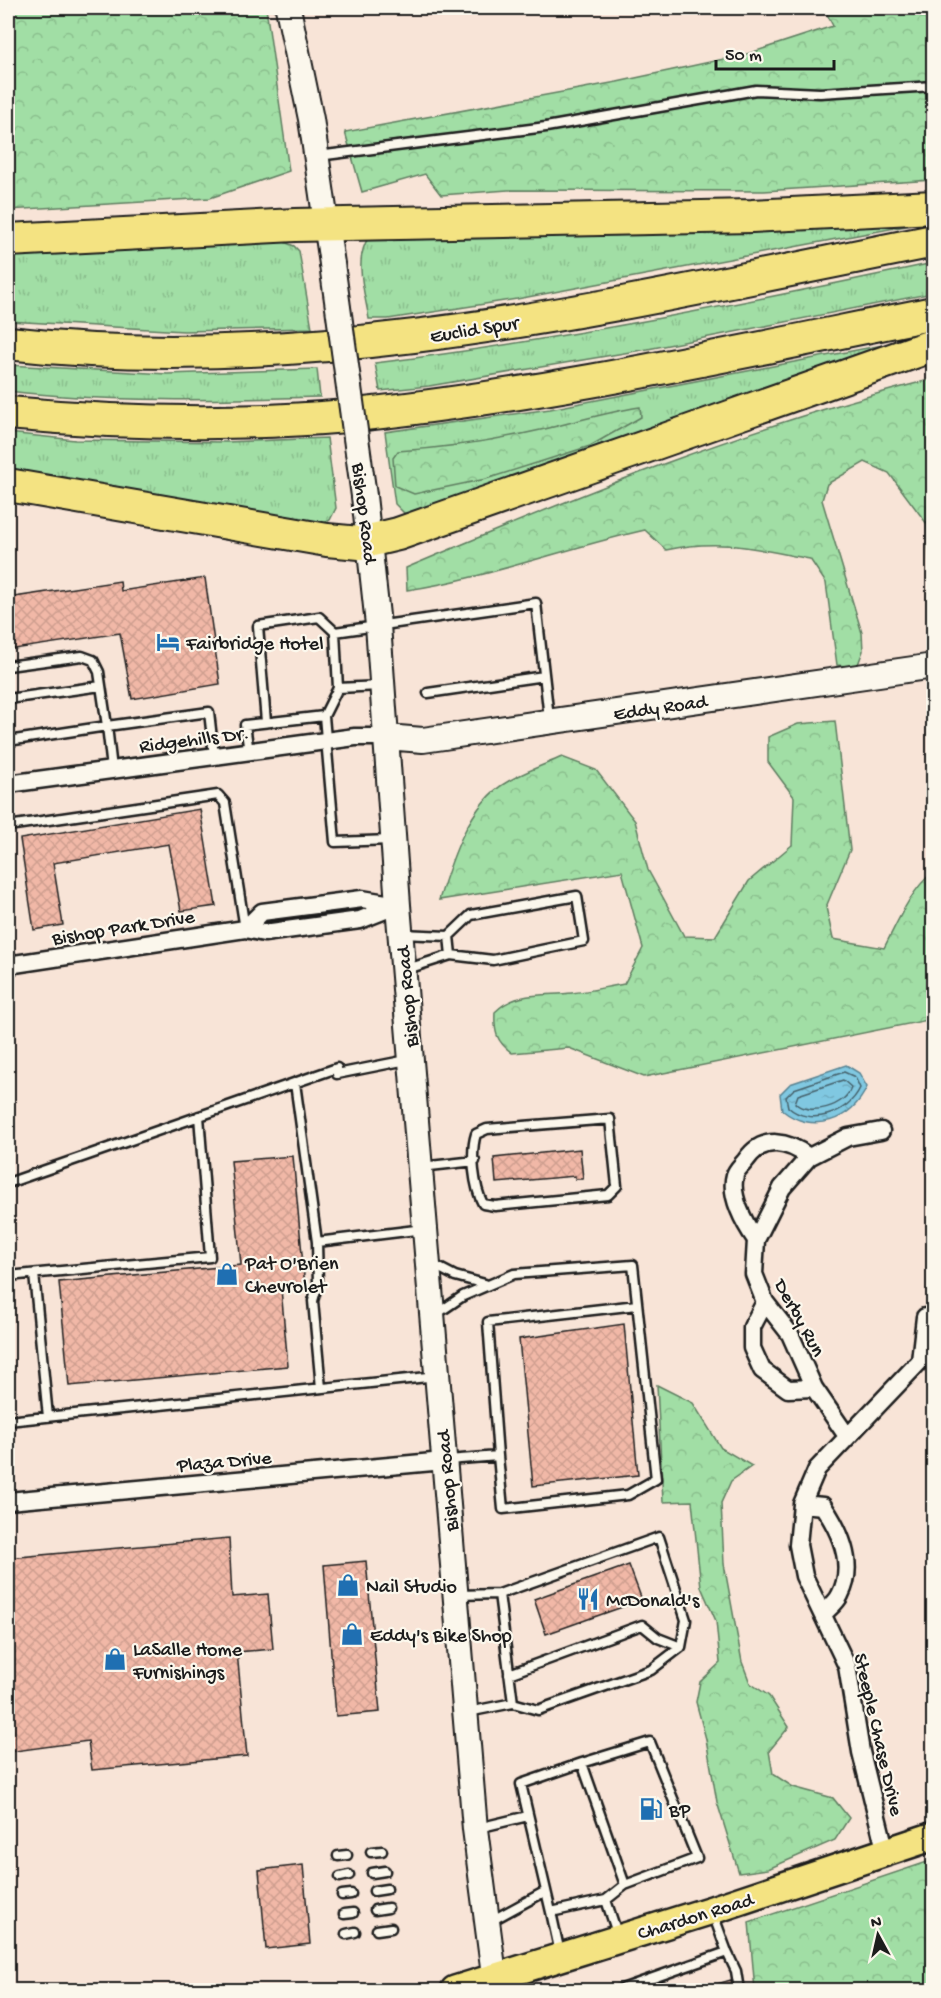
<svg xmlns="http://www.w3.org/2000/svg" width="941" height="1998" font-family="'Gochi Hand',sans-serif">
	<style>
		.grass { fill: url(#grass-tufts); stroke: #5e7d60; stroke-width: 1.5 }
		.forest { fill: url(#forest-crowns); stroke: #5e7d60; stroke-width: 1.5 }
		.water { fill: url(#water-ripples); stroke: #588392; stroke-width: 1.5 }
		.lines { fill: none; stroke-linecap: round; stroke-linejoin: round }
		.shore { stroke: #44616b; stroke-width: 1.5 }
		.building { fill: url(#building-cross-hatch); stroke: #1c1c1c; stroke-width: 1.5 }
		.lane-casing { stroke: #1c1c1c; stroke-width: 13 }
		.street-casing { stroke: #1c1c1c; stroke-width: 21 }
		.secondary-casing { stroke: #1c1c1c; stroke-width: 28 }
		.primary-casing { stroke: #1c1c1c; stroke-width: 32 }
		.highway-casing { stroke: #1c1c1c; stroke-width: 36 }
		.lane { stroke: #fbf7ec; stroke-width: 8 }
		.street { stroke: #fbf7ec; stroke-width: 16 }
		.secondary { stroke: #fbf7ec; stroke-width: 24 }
		.primary { stroke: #f4e382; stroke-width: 27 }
		.highway { stroke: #f4e382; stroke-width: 32 }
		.secondary-bridge-casing { stroke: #1c1c1c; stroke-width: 28; stroke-linecap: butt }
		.secondary-bridge { stroke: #fbf7ec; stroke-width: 24 }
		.labels { text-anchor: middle; stroke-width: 4.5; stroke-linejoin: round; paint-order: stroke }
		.street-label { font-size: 20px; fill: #1c1c1c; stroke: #fbf7ec }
		.poi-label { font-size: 20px; fill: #1c1c1c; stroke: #fbf7ec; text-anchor: start }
	</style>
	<defs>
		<pattern id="grass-tufts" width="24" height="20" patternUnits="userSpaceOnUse" patternTransform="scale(1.5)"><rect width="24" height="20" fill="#a1dea5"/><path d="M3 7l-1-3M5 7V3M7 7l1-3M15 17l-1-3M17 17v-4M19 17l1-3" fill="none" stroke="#8abe8d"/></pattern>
		<pattern id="forest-crowns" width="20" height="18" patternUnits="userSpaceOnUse" patternTransform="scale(1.5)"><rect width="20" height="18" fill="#a1dea5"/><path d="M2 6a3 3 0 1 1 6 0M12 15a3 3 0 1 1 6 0" fill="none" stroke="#8abe8d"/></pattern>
		<pattern id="water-ripples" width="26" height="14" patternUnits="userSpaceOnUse" patternTransform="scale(1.5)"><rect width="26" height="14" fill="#80c8e1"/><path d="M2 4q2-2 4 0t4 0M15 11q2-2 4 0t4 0" fill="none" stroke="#6eabc0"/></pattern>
		<pattern id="building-cross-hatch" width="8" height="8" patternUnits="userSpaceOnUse" patternTransform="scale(1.5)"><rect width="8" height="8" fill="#f1b8a7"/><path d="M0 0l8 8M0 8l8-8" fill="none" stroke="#ce9e8f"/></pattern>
	</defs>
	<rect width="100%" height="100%" fill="#f8e4d7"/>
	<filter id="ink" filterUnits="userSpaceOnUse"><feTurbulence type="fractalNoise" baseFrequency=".0167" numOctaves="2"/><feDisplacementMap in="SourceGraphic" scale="12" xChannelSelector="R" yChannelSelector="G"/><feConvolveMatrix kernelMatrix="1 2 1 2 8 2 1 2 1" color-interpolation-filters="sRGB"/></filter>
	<g filter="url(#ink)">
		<!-- grass -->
		<path class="grass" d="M915,221l-4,4 -394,74 -129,20h-19c-4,-26 -16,-60 0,-82z
			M279,240l15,6 5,5 13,77 -128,3 -176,-10v-71z
			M933,263v30l-285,56 -219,37 -49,5 -5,-28c188,-23 374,-61 558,-100z
			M909,340l-495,175 -10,-2 -9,-9 -10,-72 165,-23z
			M8,365l159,9 150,-5 3,28c-105,3 -208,6 -312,-6z
			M8,433l67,7 152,2 100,-4 9,70 -6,12 -9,5 -313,-54z"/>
		<!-- forest -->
		<path class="forest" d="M8,8h258l23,163 -79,27 -202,12z
			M824,8h109v172l-169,11 -256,-1 -67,5 -16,-21 -63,18 -17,-60 272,-50 130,-28 86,-28z
			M933,379v233l-6,-88 -38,-51 -24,-11 -38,22 -5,16 40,133 1,18 -6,16 -20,-2 -11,-82 -16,-24c-54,-10 -89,-21 -144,-9l-21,-20c-80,18 -157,48 -238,60l-1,-22c172,-73 346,-144 527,-189z
			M640,407l1,10 -51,29 -104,33 -72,15 -19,-8 -2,-28 5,-7c49,-3 99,-11 147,-22 32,-8 63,-17 95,-22z
			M835,721l15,129 -24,57 7,32 51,9c14,-27 26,-57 49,-76v147l-289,58 -75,-29 -57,5c-16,-12 -18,-21 -17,-41 20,-21 50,-16 77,-19 17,-2 34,-6 52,-9l19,-36 -21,-77 -183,29c12,-39 30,-97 68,-118 17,-10 37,-17 55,-25l34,13 39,51 13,49 36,66 31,1 34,-56 43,-36 2,-48 -26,-35v-25l30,-13z
			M657,1385l36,18 28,45 31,18 -21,15 -10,22 3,61 18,98 8,21 19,13 20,31 -20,24 4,23 20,13 40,11 16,20 -14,22 -67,29 -29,4 -22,-71 -11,-63 -10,-37 4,-20 20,-19 -4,-42 -15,-34 -9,-86 -29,1z
			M933,1860v130h-178l-6,-68z"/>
		<!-- water -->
		<path class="water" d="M846,1065l13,8 8,14c-15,34 -55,48 -85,23l-2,-16 10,-10z"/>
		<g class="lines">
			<!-- shore -->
			<path class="shore" d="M844,1072l11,5 5,11c-12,26 -50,39 -72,19l-2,-10 8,-8z
				M843,1080l8,7c-4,19 -42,30 -56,16l3,-8z"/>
		</g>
		<!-- building -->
		<path class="building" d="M205,578l15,106 -88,15 -12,-66 -112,17v-52l112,-17 1,10z
			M200,809l16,97 -35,5 -12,-67 -116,19 10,62 -29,5 -14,-91z
			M580,1149l3,30h-8v-3l-79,7 -2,-25z
			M293,1156l12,131 -24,2 7,77 -219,20 -10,-104 182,-17 -10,-104z
			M624,1324l14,151 -105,11 -14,-147z
			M229,1538l3,59 36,-3 5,55 -36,3 10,104 -155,14 -4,-29 -80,11v-194z
			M366,1561l14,151 -44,4 -12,-151z
			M629,1565l13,35 -96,34 -12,-35z
			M303,1865l7,79 -44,5 -7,-79z
			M731,1980l2,10h-36z"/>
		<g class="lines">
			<!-- lane casing -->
			<g class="lane-casing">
				<path id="lane" d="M318,156l228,-29 210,-37 64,3 114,-7
					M8,666l74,-10 11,4 6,12 8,54 -99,15
					M338,688l42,-2
					M428,693l116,-17
					M8,699l93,-13
					M324,716l14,-28 -3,-56
					M266,722l-8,-96 61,-9 16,15 201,-29 13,115
					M249,752l-4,-27 79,-9 11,126 56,-2
					M112,769l-5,-43 102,-14 5,44
					M8,826l210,-31 7,8 20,126
					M401,934l48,2 22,-21 106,-19 7,45 -91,19 -42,-5 -47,15
					M449,936l2,19
					M337,1074l70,-14
					M295,1083l22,159 1,41 -5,18 8,87
					M610,1119l7,67 -9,9 -113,11 -12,-2c-9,-17 -13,-51 -7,-70l11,-5z
					M421,1167l54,-6
					M8,1183l329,-115
					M317,1242l107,-13
					M430,1263l25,13 30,8
					M34,1274l14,143
					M8,1276l202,-19 -11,-141
					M435,1315l28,-19 51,-22 119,-9 23,214 -28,16 -125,14 -5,-53
					M8,1421l429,-45
					M448,1460l50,-4 -10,-134 149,-17
					M499,1594l14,109
					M458,1595l41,-1 160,-57 27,83 -5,27 -30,23 -113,40 -25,-7 -45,9
					M509,1674l133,-49 16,13 23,9
					M582,1763l-61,21 30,128 55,-12
					M478,1828l50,-12
					M371,1852l11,-1
					M338,1856l9,-1
					M372,1873l13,-2
					M340,1877l9,-2
					M374,1891l13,-2
					M342,1895l9,-1
					M375,1910l13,-2
					M551,1912l9,41
					M344,1914l9,-1
					M491,1921l55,-30
					M377,1930l14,-2
					M346,1934l9,-2
					M618,1936l-12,-36 19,-15 72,-27 -47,-116 -68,21 43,122
					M727,1952l9,19 3,19
					M619,1990l108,-38 -14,-38"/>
			</g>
			<!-- street casing -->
			<g class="street-casing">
				<path id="street" d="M8,784l347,-47h31
					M245,929l17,-17 100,-13 36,6
					M8,965l237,-36 19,4 96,-13 38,-15
					M756,1240c-11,-16 -27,-44 -21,-65 1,-5 8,-11 11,-15 17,-25 42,-19 63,-3
					M765,1302l-13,25v21l10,22 26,19 26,-1
					M847,1436l-33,-48 -24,-54 -25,-32 -11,-28 2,-34 26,-52 27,-31 39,-20 33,-6
					M8,1501l436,-40
					M802,1504l21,2c17,25 33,59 17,89 -3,7 -11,13 -16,18
					M886,1853l-25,-101 -14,-86 -43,-90 -6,-31 4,-41 15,-35 103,-108 5,-44"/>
			</g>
			<!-- secondary casing -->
			<g class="secondary-casing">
				<path id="secondary" d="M288,8l23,111 21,145
					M364,496l14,129 20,280 77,924 21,161
					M386,737l37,3 511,-74"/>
			</g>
			<!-- primary casing -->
			<g class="primary-casing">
				<path id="primary" d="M455,1990l257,-80 222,-74"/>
			</g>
			<!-- highway casing -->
			<g class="highway-casing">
				<path id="highway" d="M8,240l287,-15 457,-9 182,-9
					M8,343c312,36 621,-42 926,-102
					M8,413c111,10 225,13 338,3 198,-20 393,-64 588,-103
					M8,485l319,55 33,3 38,-9 536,-189"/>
			</g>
			<!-- lane -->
			<use href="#lane" class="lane"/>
			<!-- street -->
			<use href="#street" class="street"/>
			<!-- secondary -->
			<use href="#secondary" class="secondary"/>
			<!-- primary -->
			<use href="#primary" class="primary"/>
			<!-- highway -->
			<use href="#highway" class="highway"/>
			<!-- secondary-bridge casing -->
			<g class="secondary-bridge-casing">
				<path id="secondary-bridge" d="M332,264l32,232"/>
			</g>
			<!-- secondary-bridge -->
			<use href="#secondary-bridge" class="secondary-bridge"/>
		</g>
	</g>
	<!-- icons -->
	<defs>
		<g id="hotel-bare" transform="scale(1.8)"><path d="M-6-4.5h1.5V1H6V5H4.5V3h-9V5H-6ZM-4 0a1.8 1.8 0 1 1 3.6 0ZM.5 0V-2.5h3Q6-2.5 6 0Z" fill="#1f6fb2" stroke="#fbf7ec" stroke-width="2.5" paint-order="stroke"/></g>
		<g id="shop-bare" transform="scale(1.8)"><path d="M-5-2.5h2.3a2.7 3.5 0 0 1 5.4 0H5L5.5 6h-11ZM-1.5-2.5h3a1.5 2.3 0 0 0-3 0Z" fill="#1f6fb2" stroke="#fbf7ec" stroke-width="2.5" paint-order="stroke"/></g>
		<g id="restaurant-bare" transform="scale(1.8)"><path d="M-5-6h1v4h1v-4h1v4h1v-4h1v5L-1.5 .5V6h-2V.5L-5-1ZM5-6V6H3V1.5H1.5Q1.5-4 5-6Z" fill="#1f6fb2" stroke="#fbf7ec" stroke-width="2.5" paint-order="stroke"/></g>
		<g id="fuel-bare" transform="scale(1.8)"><path d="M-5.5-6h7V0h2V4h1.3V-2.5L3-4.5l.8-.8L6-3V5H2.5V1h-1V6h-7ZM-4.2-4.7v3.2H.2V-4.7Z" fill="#1f6fb2" stroke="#fbf7ec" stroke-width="2.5" paint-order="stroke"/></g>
	</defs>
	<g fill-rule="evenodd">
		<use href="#hotel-bare" x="168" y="642"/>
		<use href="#shop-bare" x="227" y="1274"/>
		<use href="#shop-bare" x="348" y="1585"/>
		<use href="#restaurant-bare" x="588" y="1599"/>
		<use href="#shop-bare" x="352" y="1634"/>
		<use href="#shop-bare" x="115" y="1659"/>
		<use href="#fuel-bare" x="651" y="1809"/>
	</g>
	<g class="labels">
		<!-- street labels -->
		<g class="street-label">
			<text transform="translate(474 328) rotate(-9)" y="7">Euclid Spur</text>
			<text transform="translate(366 513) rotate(83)" y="7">Bishop Road</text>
			<text transform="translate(660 706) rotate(-8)" y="7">Eddy Road</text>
			<text transform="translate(194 738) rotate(-7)" y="7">Ridgehills Dr.</text>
			<text transform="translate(123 926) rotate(-9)" y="7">Bishop Park Drive</text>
			<text transform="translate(406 997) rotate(-95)" y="7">Bishop Road</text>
			<text transform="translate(801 1317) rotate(61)" y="7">Derby Run</text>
			<text transform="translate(224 1460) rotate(-5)" y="7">Plaza Drive</text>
			<text transform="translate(446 1481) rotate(-95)" y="7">Bishop Road</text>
			<text transform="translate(880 1734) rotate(77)" y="7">Steeple Chase Drive</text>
			<text transform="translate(695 1915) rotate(-17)" y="7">Chardon Road</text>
		</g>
		<!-- poi labels -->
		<g class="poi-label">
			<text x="186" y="649">Fairbridge Hotel</text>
			<text x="245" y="1269">Pat O'Brien<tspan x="245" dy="23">Chevrolet</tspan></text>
			<text x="366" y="1592">Nail Studio</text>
			<text x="606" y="1606">McDonald's</text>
			<text x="370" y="1641">Eddy's Bike Shop</text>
			<text x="133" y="1655">LaSalle Home<tspan x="133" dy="23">Furnishings</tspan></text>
			<text x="669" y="1816">BP</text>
		</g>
	</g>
	<!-- margin -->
	<rect width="941" height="1998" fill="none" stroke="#fbf7ec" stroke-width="30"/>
	<rect x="15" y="15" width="911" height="1968" fill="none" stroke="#1c1c1c" stroke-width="2" filter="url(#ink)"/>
	<!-- north arrow -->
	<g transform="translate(878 1935) rotate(352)" stroke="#fbf7ec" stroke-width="4.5" paint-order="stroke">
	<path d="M0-4.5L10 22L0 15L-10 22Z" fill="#1c1c1c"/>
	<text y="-9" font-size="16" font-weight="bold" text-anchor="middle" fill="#1c1c1c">N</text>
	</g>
	<!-- scale -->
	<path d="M716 60v9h118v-9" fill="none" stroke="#1c1c1c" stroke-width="3"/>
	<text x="725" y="60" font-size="18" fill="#1c1c1c" stroke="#fbf7ec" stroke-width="4.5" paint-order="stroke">50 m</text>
</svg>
